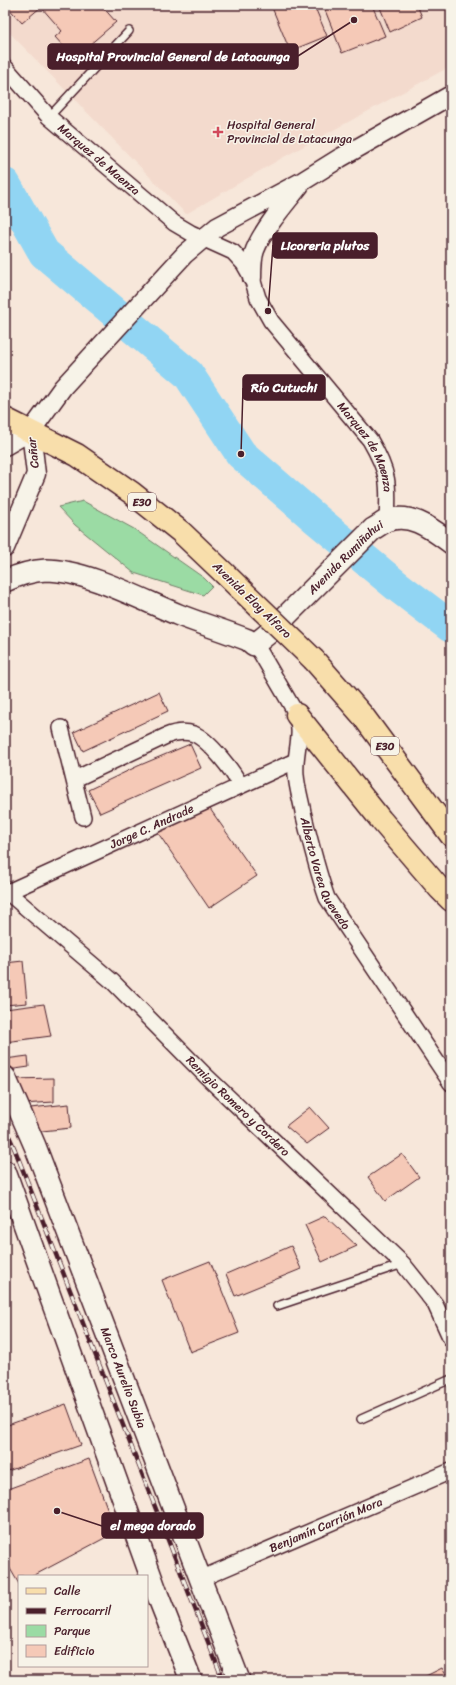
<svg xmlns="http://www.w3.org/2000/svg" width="456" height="1685" font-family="Sriracha,sans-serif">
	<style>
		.built { fill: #f3dacd }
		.green { fill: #9bdba4; stroke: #727d68 }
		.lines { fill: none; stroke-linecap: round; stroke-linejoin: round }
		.river { stroke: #91d5f3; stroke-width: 32 }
		.building { fill: #f5c9b7; stroke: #4a1f2b }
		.service-casing { stroke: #4a1f2b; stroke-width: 10 }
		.minor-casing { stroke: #4a1f2b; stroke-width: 18 }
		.tertiary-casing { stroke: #4a1f2b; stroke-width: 21 }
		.secondary-casing { stroke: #4a1f2b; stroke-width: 24 }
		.primary-casing { stroke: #4a1f2b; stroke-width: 25 }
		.service { stroke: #f7f3e8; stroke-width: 7 }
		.minor { stroke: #f7f3e8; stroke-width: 15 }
		.tertiary { stroke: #f7f3e8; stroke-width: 18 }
		.secondary { stroke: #f7f3e8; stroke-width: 21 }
		.primary { stroke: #f8deab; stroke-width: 22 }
		.rail-casing { stroke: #4a1f2b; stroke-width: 4.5 }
		.rail { stroke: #f7f3e8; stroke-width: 3; stroke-dasharray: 9; stroke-linecap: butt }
		.primary-bridge-casing { stroke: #4a1f2b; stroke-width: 25; stroke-linecap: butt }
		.primary-bridge { stroke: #f8deab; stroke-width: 22 }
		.poi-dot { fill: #d1495b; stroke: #f7f3e8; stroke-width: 1.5 }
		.labels { text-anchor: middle; stroke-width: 3; stroke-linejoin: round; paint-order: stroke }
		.shield { fill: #f7f3e8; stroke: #7e5f64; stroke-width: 1 }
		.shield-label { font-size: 11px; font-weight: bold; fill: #4a1f2b }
		.poi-label { font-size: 12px; fill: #4a1f2b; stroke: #f7f3e8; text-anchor: start }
		.street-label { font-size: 12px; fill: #4a1f2b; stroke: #f7f3e8 }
		.leader { fill: none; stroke: #4a1f2b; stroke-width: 1.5 }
		.callout-dot { fill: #4a1f2b; stroke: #f7f3e8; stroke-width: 1.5 }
		.callout { fill: #4a1f2b; stroke: #4a1f2b; stroke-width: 1.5 }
		.callout-label { font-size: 13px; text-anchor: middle; font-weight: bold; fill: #fff }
	</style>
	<rect width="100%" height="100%" fill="#f7e7da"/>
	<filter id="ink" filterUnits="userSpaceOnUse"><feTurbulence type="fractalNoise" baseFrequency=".025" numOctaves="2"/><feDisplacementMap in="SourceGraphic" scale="8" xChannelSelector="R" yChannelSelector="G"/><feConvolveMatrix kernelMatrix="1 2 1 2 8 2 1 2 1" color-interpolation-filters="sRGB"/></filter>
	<g filter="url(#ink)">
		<!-- built -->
		<path class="built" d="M5,5h446v61l-169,92 -96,56 -181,-186z"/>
		<!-- green -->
		<path class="green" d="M83,501l51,28 70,49 8,8 -9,9 -69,-22 -59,-48 -17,-18z"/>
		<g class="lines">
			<!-- river -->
			<path class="river" d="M5,184l39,69 144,121 53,80 75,65 81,67 54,41"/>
		</g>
		<!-- building -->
		<path class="building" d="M6,5h82l2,2 2,-2h9l15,17 -42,36 -19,-21 7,-6 -21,-24 -19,16z
			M271,5h43l13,31 -37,15z
			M323,5h49l13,31 -43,17z
			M379,5h38l5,12 -32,15z
			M159,692l9,19 -85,40 -9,-19z
			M190,744l11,24 -101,45 -12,-23 50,-24z
			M208,806l49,70 -48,32 -53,-78z
			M23,961l4,42 -22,2v-42z
			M44,1004l7,32 -46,6v-33z
			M28,1056l1,11 -21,3 -3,-7v-4z
			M54,1078v24l-32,2 -9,-25z
			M69,1104l2,24 -39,4 -2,-24z
			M310,1107l19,21 -22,16 -21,-18z
			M402,1154l17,23 -34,24 -17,-24z
			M325,1216l32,30 -35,16 -17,-37z
			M291,1246l10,23 -66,27 -9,-22z
			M210,1261l29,72 -49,19 -28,-72z
			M66,1404l15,41 -76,27v-46z
			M89,1459l27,73 -83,44h-14v8l-14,-24v-70z
			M442,1668l7,12h-28l-1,-1z"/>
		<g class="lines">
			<!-- service casing -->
			<g class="service-casing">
				<path id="service" d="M49,117l80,-86
					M277,1306l126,-42
					M361,1419l90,-40"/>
			</g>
			<!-- minor casing -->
			<g class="minor-casing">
				<g id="minor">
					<path id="s1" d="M5,67l44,50 125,106 17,10 42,19 11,12 8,14 6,20 13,23 99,119c19,33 19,43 17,81"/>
					<path id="s2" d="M254,645l5,5 38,65c6,23 -3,38 -1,60 1,13 5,25 7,37 7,29 14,58 24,86l124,185"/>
					<path d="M61,728l22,89"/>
					<path d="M75,779l91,-43c9,-4 19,-5 28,-2 15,6 39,37 46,51"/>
					<path id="s3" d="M5,890l108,92 92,93 198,189 32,40 16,35"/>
					<path id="s4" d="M8,892l287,-131"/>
					<path id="s5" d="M200,1579l251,-108"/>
				</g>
			</g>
			<!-- tertiary casing -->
			<g class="tertiary-casing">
				<path id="tertiary" d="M252,278c0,-10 0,-20 3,-28 8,-21 31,-47 45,-65
					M5,446l26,-15 32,-44 122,-133 32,-27 86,-46 37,-23 111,-63
					M5,548l31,-74 -5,-43"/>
			</g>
			<!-- secondary casing -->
			<g class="secondary-casing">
				<g id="secondary">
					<path id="s6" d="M5,581c13,-6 27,-10 41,-11 40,0 96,30 133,45 23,9 46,16 69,25l6,5 16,-13 103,-103c4,-2 9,-6 13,-8 25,-10 47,9 65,22"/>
					<path id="s7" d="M5,1077l30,69 204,534"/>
					<path d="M5,1171l153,425 33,84"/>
				</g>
			</g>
			<!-- primary casing -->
			<g class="primary-casing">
				<path id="primary" d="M5,419l72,36 55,38 49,39 43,41
					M314,660l49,56 88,119
					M297,715l84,105 59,69 11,11"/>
			</g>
			<!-- service -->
			<use href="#service" class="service"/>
			<!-- minor -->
			<use href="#minor" class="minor"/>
			<!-- tertiary -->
			<use href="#tertiary" class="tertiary"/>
			<!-- secondary -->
			<use href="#secondary" class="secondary"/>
			<!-- primary -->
			<use href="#primary" class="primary"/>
			<!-- rail casing -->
			<g class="rail-casing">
				<path id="rail" d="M5,1127l10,23 208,530"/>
			</g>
			<!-- rail -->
			<use href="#rail" class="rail"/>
			<!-- primary-bridge casing -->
			<g class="primary-bridge-casing">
				<path id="primary-bridge" d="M224,573l90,87"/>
			</g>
			<!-- primary-bridge -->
			<use href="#primary-bridge" class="primary-bridge"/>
		</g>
	</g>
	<!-- markers -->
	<path class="poi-dot" d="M216 126h4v4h4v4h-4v4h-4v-4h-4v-4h4z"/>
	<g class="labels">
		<!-- shield labels -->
		<g class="shield">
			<rect x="128" y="493" width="28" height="18" rx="3"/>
			<rect x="371" y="737" width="28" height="18" rx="3"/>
		</g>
		<g class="shield-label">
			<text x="142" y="506">E30</text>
			<text x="385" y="750">E30</text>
		</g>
		<!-- poi labels -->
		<g class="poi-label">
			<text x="227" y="129">Hospital General<tspan x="227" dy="14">Provincial de Latacunga</tspan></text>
		</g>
		<!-- street labels -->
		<g class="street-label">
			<text dy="4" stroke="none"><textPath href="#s1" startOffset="132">Marquez de Maenza</textPath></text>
			<text dy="4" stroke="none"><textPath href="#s1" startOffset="535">Marquez de Maenza</textPath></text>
			<text transform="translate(33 453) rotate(-97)" y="4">Cañar</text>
			<text dy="4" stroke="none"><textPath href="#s6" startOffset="392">Avenida Rumiñahui</textPath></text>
			<text transform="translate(252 600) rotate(44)" y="4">Avenida Eloy Alfaro</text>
			<text dy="4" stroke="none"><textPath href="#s4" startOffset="158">Jorge C. Andrade</textPath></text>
			<text dy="4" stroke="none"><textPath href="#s2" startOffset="246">Alberto Varea Quevedo</textPath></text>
			<text dy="4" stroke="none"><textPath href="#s3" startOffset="318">Remigio Romero y Cordero</textPath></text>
			<text dy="4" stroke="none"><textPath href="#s7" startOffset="323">Marco Aurelio Subia</textPath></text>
			<text dy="4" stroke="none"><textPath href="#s5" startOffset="137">Benjamín Carrión Mora</textPath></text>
		</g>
	</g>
	<!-- callouts -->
	<path class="leader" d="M354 20L298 56M268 311L273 245M241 454L243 388M57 1511L102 1526"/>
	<g class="callout-dot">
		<circle cx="354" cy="20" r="4"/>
		<circle cx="268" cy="311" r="4"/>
		<circle cx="241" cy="454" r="4"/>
		<circle cx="57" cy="1511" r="4"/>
	</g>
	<g class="callout">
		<rect x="48" y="44" width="250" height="25" rx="4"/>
		<rect x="273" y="233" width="104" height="25" rx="4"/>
		<rect x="243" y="375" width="82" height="25" rx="4"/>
		<rect x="102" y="1513" width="101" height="25" rx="4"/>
	</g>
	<g class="callout-label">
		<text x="173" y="61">Hospital Provincial General de Latacunga</text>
		<text x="325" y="250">Licoreria plutos</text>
		<text x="284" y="392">Río Cutuchi</text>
		<text x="153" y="1530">el mega dorado</text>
	</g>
	<!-- margin -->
	<rect width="456" height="1685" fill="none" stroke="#f7f3e8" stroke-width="20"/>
	<rect x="10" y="10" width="436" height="1665" fill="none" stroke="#4a1f2b" stroke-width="1.5" filter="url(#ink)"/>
	<!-- legend -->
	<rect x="18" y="1575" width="130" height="92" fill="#f7f3e8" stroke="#b29e9c"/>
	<rect x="26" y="1588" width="20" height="6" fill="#f8deab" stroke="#b29e9c"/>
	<text x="54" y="1595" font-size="12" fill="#4a1f2b">Calle</text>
	<rect x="26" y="1608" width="20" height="6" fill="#4a1f2b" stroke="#b29e9c"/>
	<text x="54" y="1615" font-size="12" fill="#4a1f2b">Ferrocarril</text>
	<rect x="26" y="1625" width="20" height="12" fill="#9bdba4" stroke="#b29e9c"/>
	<text x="54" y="1635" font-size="12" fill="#4a1f2b">Parque</text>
	<rect x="26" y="1645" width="20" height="12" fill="#f5c9b7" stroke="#b29e9c"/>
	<text x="54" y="1655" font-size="12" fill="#4a1f2b">Edificio</text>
</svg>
